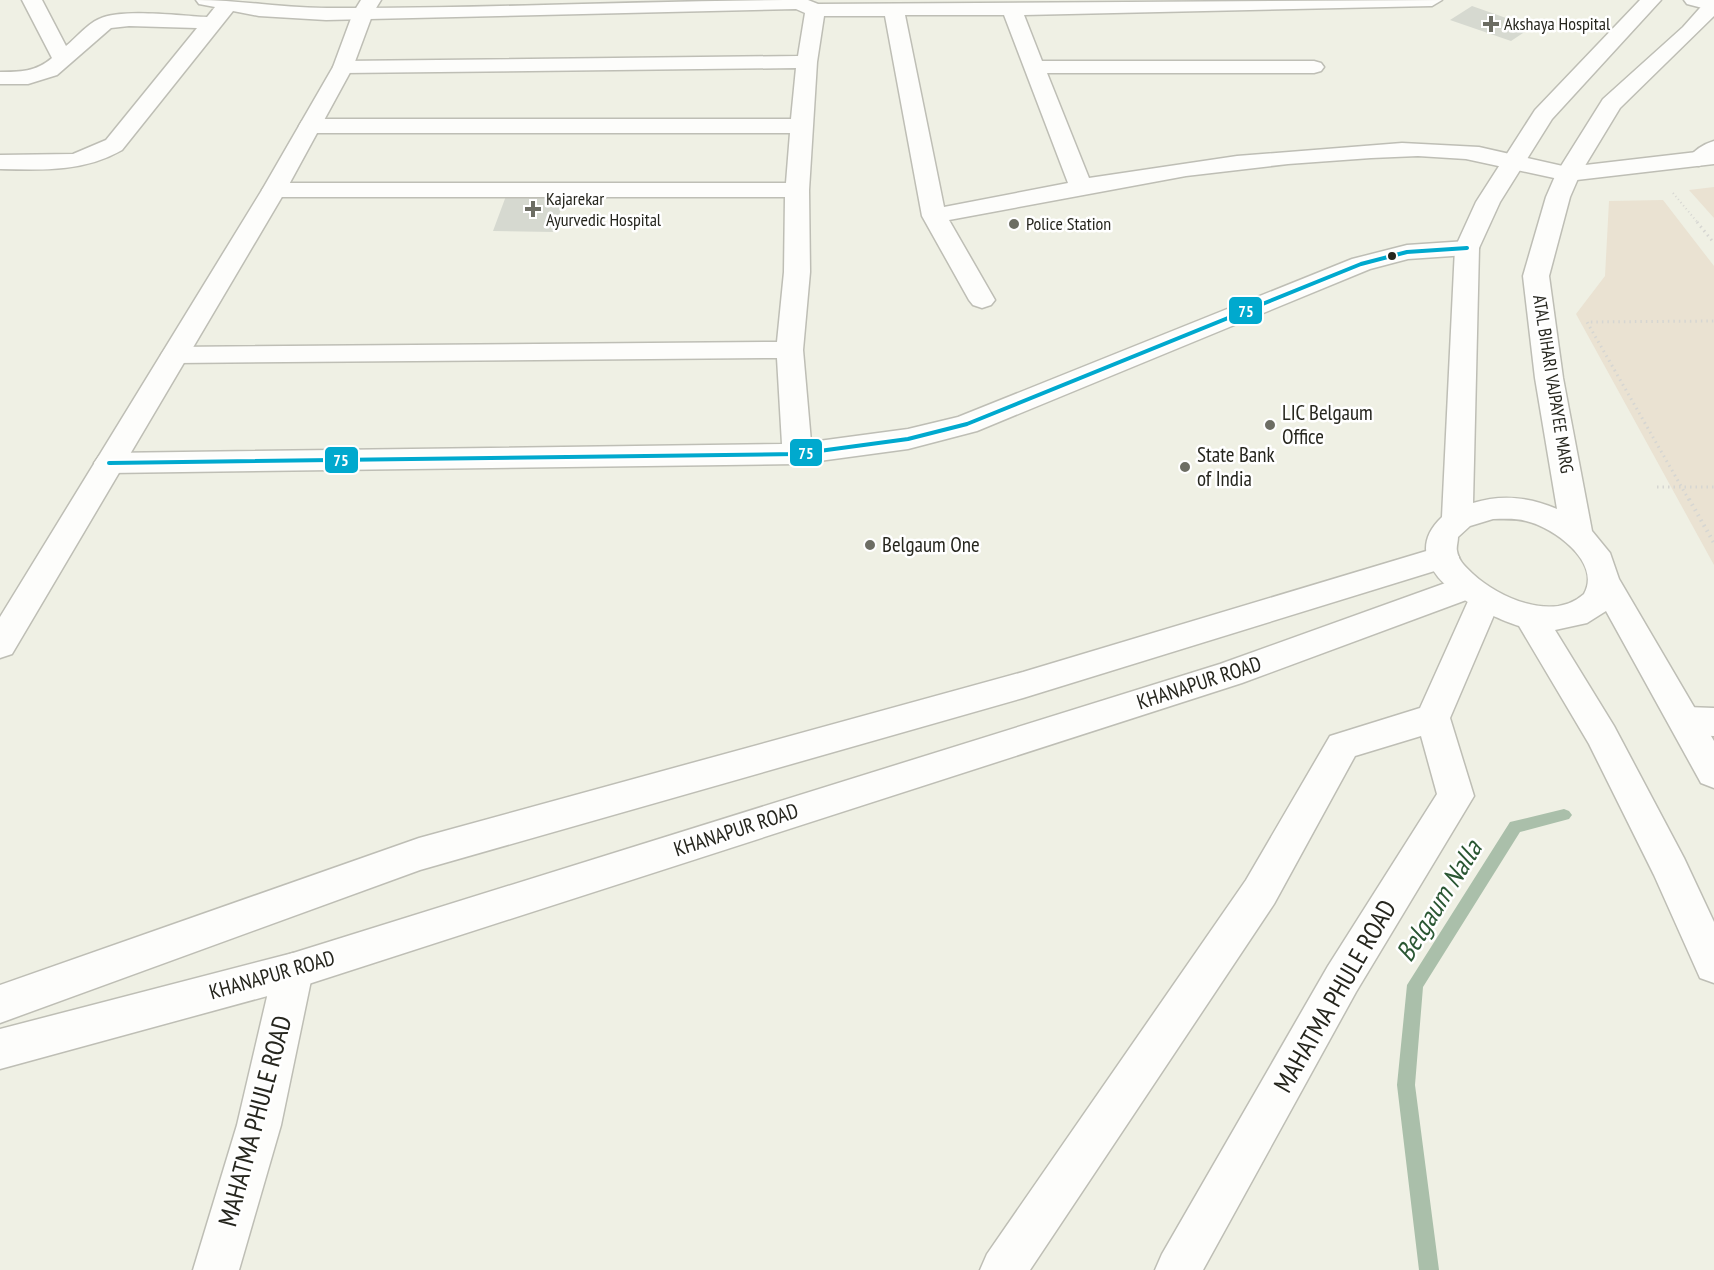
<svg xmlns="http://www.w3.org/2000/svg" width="1714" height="1270" font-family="'PT Sans Narrow',sans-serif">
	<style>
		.green { fill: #eae2d2 }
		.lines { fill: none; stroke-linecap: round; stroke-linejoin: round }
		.stream { fill: #aabfaa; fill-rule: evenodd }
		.building { fill: #d6d9d0 }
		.street-casing { stroke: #bebeb5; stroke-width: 3 }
		.secondary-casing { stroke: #bebeb5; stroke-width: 3 }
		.primary-casing { stroke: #bebeb5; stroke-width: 3 }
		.path-far2 { stroke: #d6d6d2; stroke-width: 2; stroke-dasharray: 1 3; stroke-linecap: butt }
		.path-far1 { stroke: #d6d6d2; stroke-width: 3; stroke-dasharray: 1.5 4; stroke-linecap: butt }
		.path { stroke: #d6d6d2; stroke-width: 4; stroke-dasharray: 1.5 4.5; stroke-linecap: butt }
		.street { fill: #fdfdfb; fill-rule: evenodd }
		.secondary { fill: #fdfdfb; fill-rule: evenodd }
		.primary { fill: #fdfdfb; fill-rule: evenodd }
		.bus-1-casing { stroke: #fff; stroke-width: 8 }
		.bus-1 { stroke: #00a9ce; stroke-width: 4 }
		.poi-dot { fill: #6c6d63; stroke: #fff; stroke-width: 2 }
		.bus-dot { fill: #26261e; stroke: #fff; stroke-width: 2 }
		.labels { text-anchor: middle; stroke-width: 5; stroke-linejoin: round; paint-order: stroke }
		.far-poi-label { font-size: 18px; fill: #26261e; stroke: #fff; text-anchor: start }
		.far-street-label { font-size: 18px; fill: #26261e; stroke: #fff }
		.poi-label { font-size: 21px; fill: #26261e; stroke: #fff; text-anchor: start }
		.street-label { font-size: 21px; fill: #26261e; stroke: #fff }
		.near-street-label { font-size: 26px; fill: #26261e; stroke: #fff }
		.near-water-label { font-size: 27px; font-style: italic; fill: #2a5733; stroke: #fff }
		.line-badge { stroke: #fff; stroke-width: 2 }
		.badge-label { font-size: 16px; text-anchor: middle; font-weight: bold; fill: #fff }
	</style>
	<rect width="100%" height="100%" fill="#eff0e4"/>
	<!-- green -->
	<path class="green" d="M1714,187v31l-25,-28z
		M1663,200l51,66v299l-138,-251 29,-38 4,-75z"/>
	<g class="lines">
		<!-- stream -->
		<path class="stream" d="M1564,809l5,2 3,4 -3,4 -49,13 -97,155 -8,98 24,185h-20l-22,-185 10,-100 103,-163z"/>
	</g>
	<!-- building -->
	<path class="building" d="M1472,6l60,21 -21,14 -61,-21z
		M506,196h59l-11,36 -61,-1z"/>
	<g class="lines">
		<!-- street casing -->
		<g class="street-casing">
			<path id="street" d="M22,0h20l24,46c10,-8 21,-22 33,-27 22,-11 82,-3 108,-2l8,-10 -16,-3 -3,-4c44,0 87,8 131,8 161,1 321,-8 481,-8l10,4 624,-4 -10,6 -408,9 18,46h272l7,2 3,4 -3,4 -7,2h-267l42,105 148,-22 165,-13 77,4 97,22 4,5 -4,5 -8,2 -102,-22 -48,-3 -47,2 -83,6 -102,12 -237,44 46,80 -4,5 -9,3 -9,-3 -4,-5 -47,-84 -37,-200h-61l-7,46 -8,128 1,82 -7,78 8,92 97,-13 50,-12 394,-158 55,-14 60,-4 9,2 3,5 -3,5 -9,2 -59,4 -38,10 -393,162 -69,18 -111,15 -688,9 -10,-3 -5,-7 5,-7 10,-3 673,-9 -5,-86 -602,5 -10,-2 -4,-6 4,-6 10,-2 602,-5 7,-70 1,-75h-511l-8,-2 -4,-5 4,-5 8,-2h512l4,-50h-480l-8,-2 -3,-5 3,-5 8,-2h481l5,-51 -453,5 -7,-2 -3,-4 3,-4 7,-2 455,-5 7,-43 -9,-4 -470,11 -67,-4 -26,-5 -111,139c-38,22 -79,20 -122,19v-14l73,-1 33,-14 91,-112 -68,-2 -18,2 -54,47 -29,9h-28v-12c20,0 36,0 52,-14zM905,15h99l64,168 -124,24z
				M1684,0h30v11l-27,-7z
				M1714,141v18l-15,7 -8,-2 -3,-5c6,-9 16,-15 26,-18z
				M1687,707l27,1v28l-27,-1 -12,-4 -5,-10 5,-10z
				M293,953l14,5 6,13 -32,154 -42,145h-46l44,-145 36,-154 6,-13z"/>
		</g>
		<!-- secondary casing -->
		<g class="secondary-casing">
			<path id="secondary" d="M361,0h20l-8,13 -20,54 -67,123 -274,464 -12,4v-41l262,-427 71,-123 20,-54z
				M1714,150v14l-146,17 -8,-2 -4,-5 4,-5 8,-2z
				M1443,546l11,3 5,8 -5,8 -431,133 -603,172 -420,153v-38l419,-147 604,-166z
				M1465,576l11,4 4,10 15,3 5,8 -50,117 24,78 -118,196 -153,278h-48l7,-16 166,-288 109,-172 -16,-58 -66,20 -81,148 -244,366h-50l7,-16 259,-374 84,-144 90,-28 49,-109 -227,84 -949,306 -293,80v-40l293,-76 927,-289z"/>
		</g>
		<!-- primary casing -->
		<g class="primary-casing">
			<path id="primary" d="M1640,0h21l-109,119 -52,83 -21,46 -6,255c29,-9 56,-6 84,6l-22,-131 -12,-102 23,-79 10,-23 47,-75 80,-72 24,-27h7v16l-94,92 -40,66 -10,23 -21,79 14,102 29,153 18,22 9,26 95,162v47l-13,-5 -95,-172 -19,12 -32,7 59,96 70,132 30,64v61l-14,-5 -46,-103 -65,-131 -70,-118c-41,-13 -129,-60 -77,-109l13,-269 21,-46 59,-92zM1493,519c11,0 23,-1 33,2 27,6 76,41 58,73 -31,28 -85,4 -111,-20 -6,-6 -15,-13 -16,-23 -1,-4 1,-9 1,-14l12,-11z"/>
		</g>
		<!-- path-far2 -->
		<path class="path-far2" d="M1673,193l25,30"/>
		<!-- path-far1 -->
		<path class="path-far1" d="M1697,222l17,21
			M1657,487h57
			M1689,500l-102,-178 127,-1"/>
		<!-- path -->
		<path class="path" d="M1689,499l25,44"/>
		<!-- street -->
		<use href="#street" class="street"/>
		<!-- secondary -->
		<use href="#secondary" class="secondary"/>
		<!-- primary -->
		<use href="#primary" class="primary"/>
		<!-- bus-1 casing -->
		<g class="bus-1-casing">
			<path id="bus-1" d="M109,463l688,-9 111,-15 59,-15 394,-160 46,-12 60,-4"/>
		</g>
		<!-- bus-1 -->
		<use href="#bus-1" class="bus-1"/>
	</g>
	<!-- markers -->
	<g class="poi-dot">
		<path d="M1488 15h6v6h6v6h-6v6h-6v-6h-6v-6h6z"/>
		<path d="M530 200h6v6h6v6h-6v6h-6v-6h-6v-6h6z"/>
		<circle cx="1014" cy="224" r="6"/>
		<circle cx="1270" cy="425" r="6"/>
		<circle cx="1185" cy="467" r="6"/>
		<circle cx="870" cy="545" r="6"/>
	</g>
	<circle class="bus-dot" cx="1392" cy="256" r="5"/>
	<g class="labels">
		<!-- far-poi labels -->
		<g class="far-poi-label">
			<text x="1504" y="30">Akshaya Hospital</text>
			<text x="546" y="205">Kajarekar<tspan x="546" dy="21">Ayurvedic Hospital</tspan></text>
			<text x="1026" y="230">Police Station</text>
		</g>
		<!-- far-street labels -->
		<g class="far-street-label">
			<text transform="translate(1553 384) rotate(81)" y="6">ATAL BIHARI VAJPAYEE MARG</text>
		</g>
		<!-- poi labels -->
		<g class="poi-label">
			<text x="1282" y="420">LIC Belgaum<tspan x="1282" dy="24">Office</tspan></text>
			<text x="1197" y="462">State Bank<tspan x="1197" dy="24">of India</tspan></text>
			<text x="882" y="552">Belgaum One</text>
		</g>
		<!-- street labels -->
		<g class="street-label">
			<text transform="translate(1199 683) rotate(-18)" y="7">KHANAPUR ROAD</text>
			<text transform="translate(736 830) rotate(-18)" y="7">KHANAPUR ROAD</text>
			<text transform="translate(272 975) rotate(-16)" y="7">KHANAPUR ROAD</text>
		</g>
		<!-- near-street labels -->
		<g class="near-street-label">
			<text transform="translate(1335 996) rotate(-60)" y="9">MAHATMA PHULE ROAD</text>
			<text transform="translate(255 1121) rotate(-75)" y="9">MAHATMA PHULE ROAD</text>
		</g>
		<!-- near-water labels -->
		<g class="near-water-label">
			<text transform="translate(1439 901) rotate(-58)" y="9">Belgaum Nalla</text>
		</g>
	</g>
	<g class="line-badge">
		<rect x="1228" y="296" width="35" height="29" rx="6" fill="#00a9ce"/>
		<rect x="789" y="438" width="34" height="29" rx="6" fill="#00a9ce"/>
		<rect x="324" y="446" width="35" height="28" rx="6" fill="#00a9ce"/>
	</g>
	<g class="badge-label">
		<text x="1246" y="317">75</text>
		<text x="806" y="459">75</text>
		<text x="341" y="466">75</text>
	</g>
</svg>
